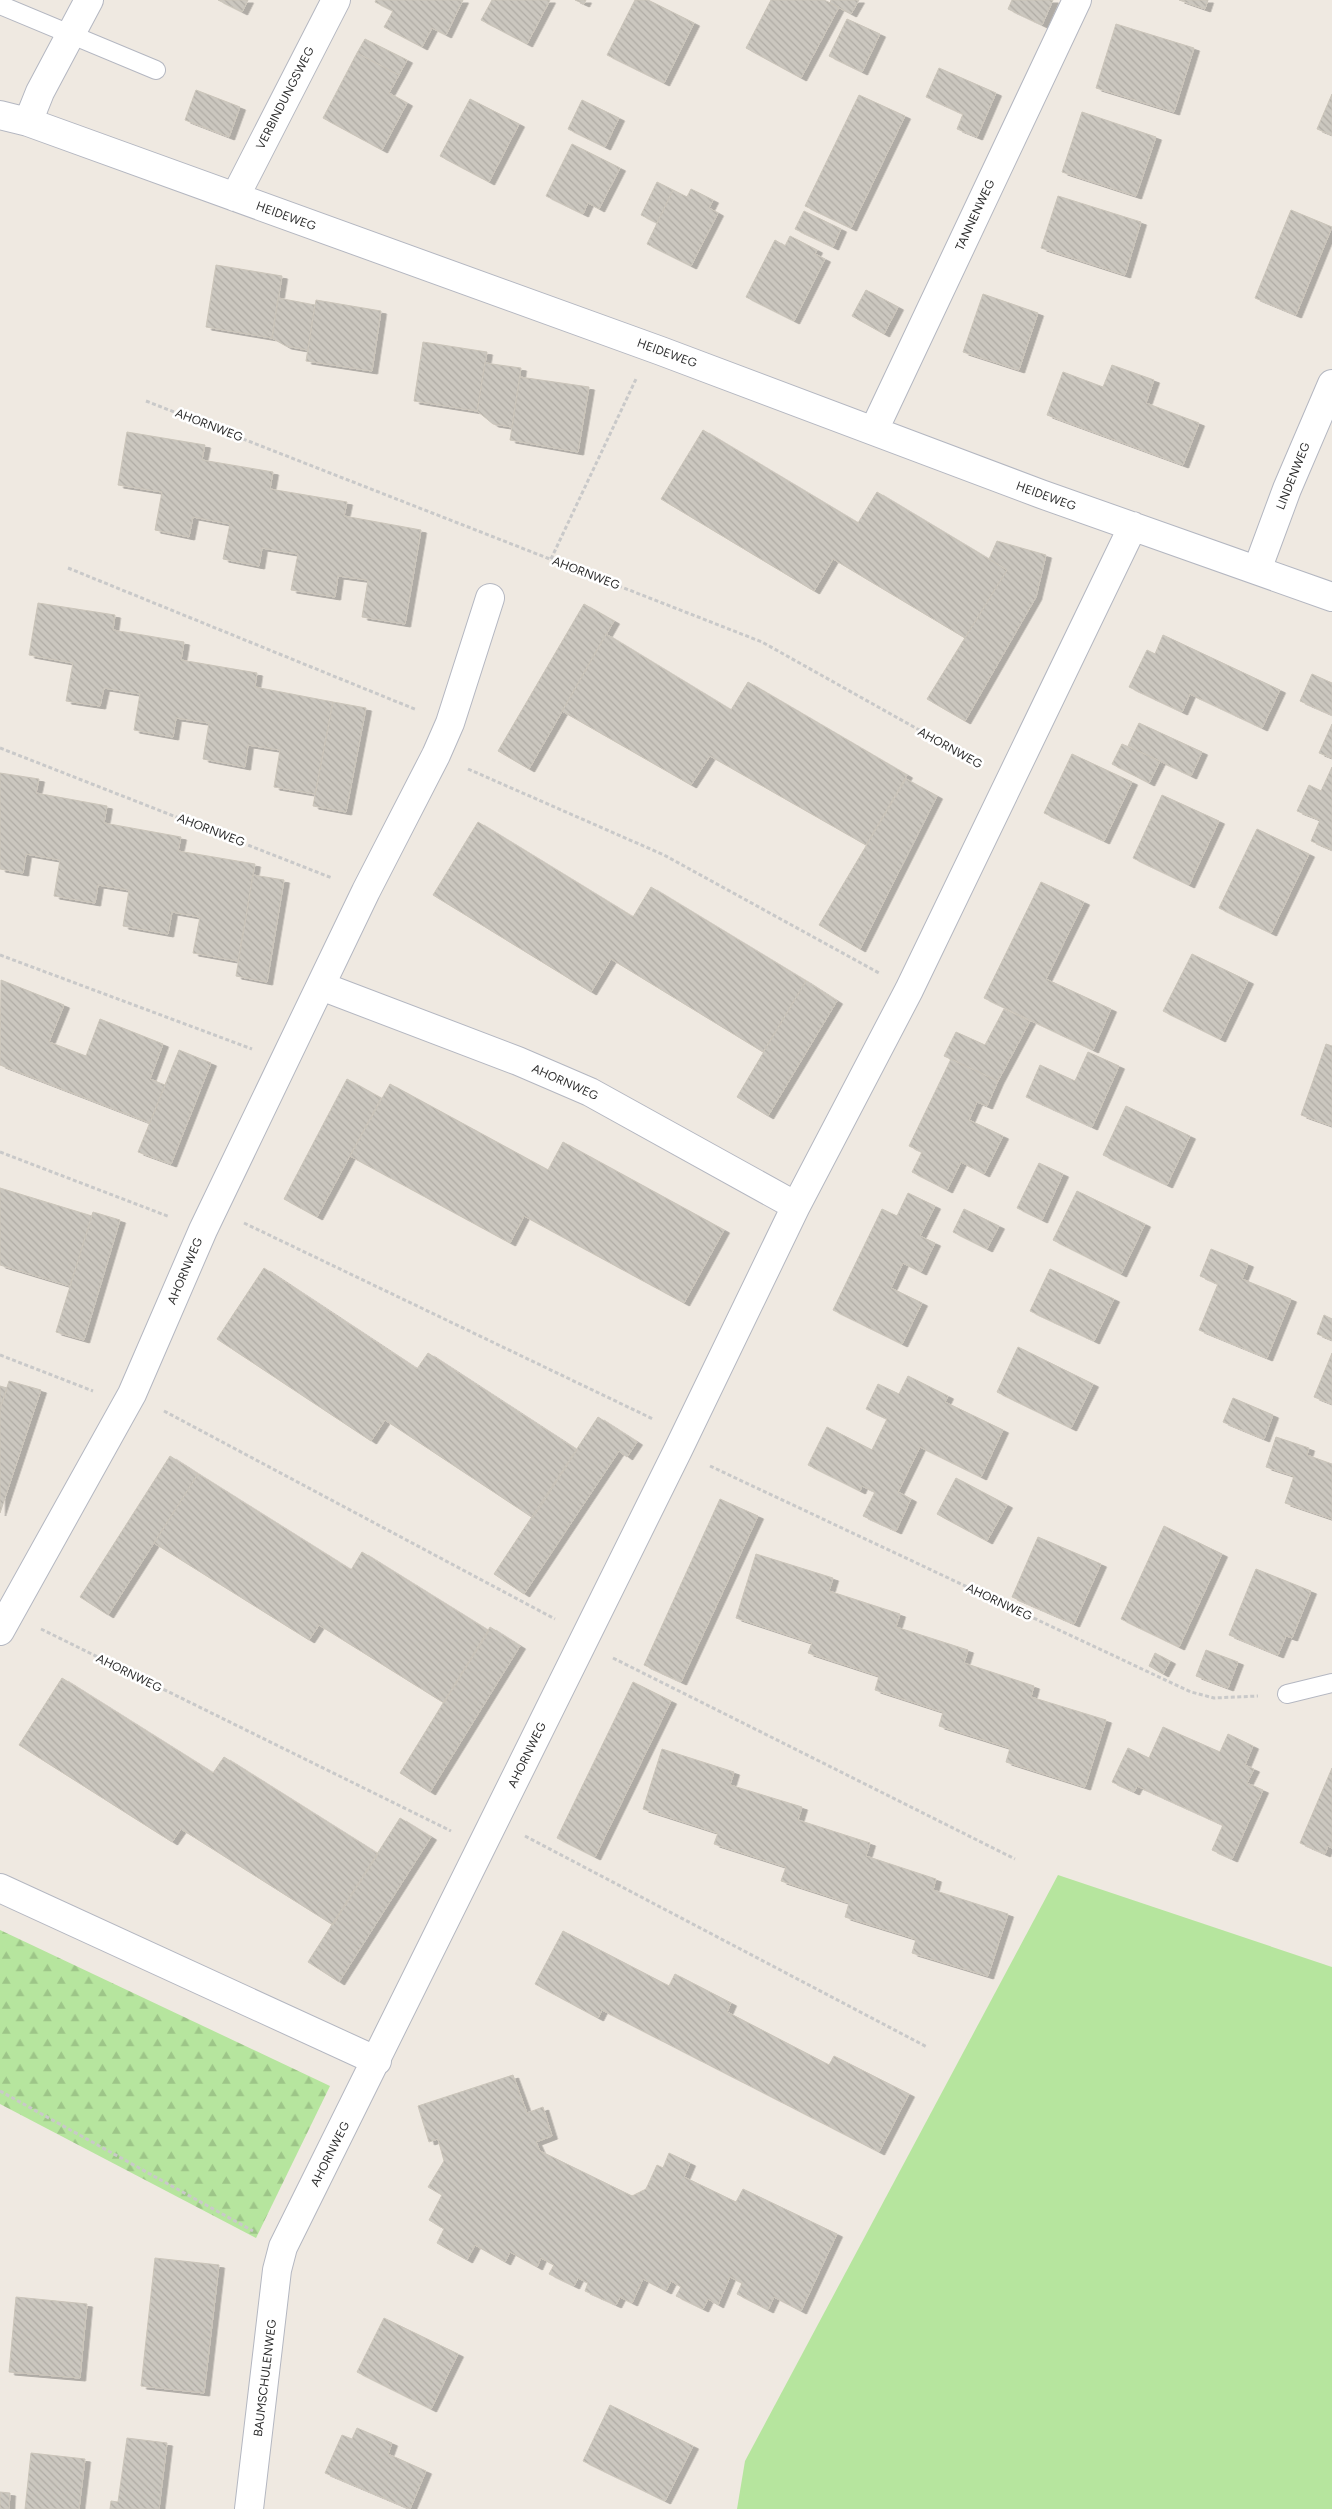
<svg xmlns="http://www.w3.org/2000/svg" width="1332" height="2509" font-family="Figtree,sans-serif">
	<style>
		.grass { fill: #b6e59e }
		.forest { fill: url(#forest-firs) }
		.building { fill: url(#building-back-hatch); stroke: #cbc5ba; filter: url(#shadow) }
		.lines { fill: none; stroke-linecap: round; stroke-linejoin: round }
		.lane-casing { stroke: #b4b7c1; stroke-width: 20 }
		.street-casing { stroke: #b4b7c1; stroke-width: 30 }
		.path { stroke: #c9c9c9; stroke-width: 3; stroke-dasharray: 4 2.5; stroke-linecap: butt }
		.lane { stroke: #fff; stroke-width: 18 }
		.street { stroke: #fff; stroke-width: 28 }
		.labels { text-anchor: middle; stroke-width: 5; stroke-linejoin: round; paint-order: stroke }
		.street-label { font-size: 12px; fill: #2e2e2e; stroke: #fff }
	</style>
	<defs>
		<pattern id="forest-firs" width="22" height="20" patternUnits="userSpaceOnUse" patternTransform="scale(1.25)"><rect width="22" height="20" fill="#b6e59e"/><path d="M5 1l3.5 6h-7zM16 11l3.5 6h-7z" fill="#9dc588"/></pattern>
		<pattern id="building-back-hatch" width="6" height="6" patternUnits="userSpaceOnUse" patternTransform="scale(1.25)"><rect width="6" height="6" fill="#cbc7bf"/><path d="M-1 5l2 2M0 0l6 6M5-1l2 2" fill="none" stroke="#afaba4"/></pattern>
		<filter id="shadow"><feDropShadow dx="5.5" dy="3" stdDeviation="0" flood-color="#0004"/></filter>
	</defs>
	<rect width="100%" height="100%" fill="#efe9e1"/>
	<!-- grass -->
	<path class="grass" d="M1058,1875l274,92v542h-595l8,-48z"/>
	<!-- forest -->
	<path class="forest" d="M0,1930l330,156 -74,152 -256,-134z"/>
	<!-- building -->
	<path class="building" d="M218,0h30l-6,12z
		M376,0h87l-17,35 -14,-7 -10,19 -38,-20 9,-16 -18,-9z
		M492,0h58l-23,44 -46,-24z
		M575,0h11l-2,4z
		M635,0h13l46,23 -30,60 -57,-28z
		M771,0h53l15,7 -38,71 -55,-30z
		M831,0h28l-8,14 -21,-11z
		M1012,0h41l-11,25 -34,-16z
		M1179,0h29l-3,9z
		M847,19l33,15 -18,38 -33,-16z
		M1116,24l78,24 -20,64 -78,-24z
		M365,39l42,21 -8,15 -42,-22z
		M357,53l42,22 -10,18 18,10 -25,47 -59,-32z
		M939,68l57,25 -19,44 -20,-8 6,-15 -37,-17z
		M196,90l44,17 -11,30 -44,-17z
		M1332,94v41l-15,-6z
		M859,95l46,21 -54,112 -46,-22z
		M470,99l49,25 -30,58 -49,-26z
		M582,100l37,18 -14,29 -37,-18z
		M1082,112l74,25 -20,59 -74,-24z
		M572,144l48,24 -21,41 -11,-6 -5,11 -37,-18z
		M657,182l16,8 -16,33 -16,-8z
		M691,189l22,11 -4,8 9,5 -27,53 -44,-22 26,-54 14,7z
		M1058,196l83,26 -16,53 -84,-27z
		M1291,210l41,17 -36,88 -41,-17z
		M804,211l37,18 -8,18 -38,-18z
		M790,236l27,14 -2,4 10,5 -31,62 -48,-24 29,-57 10,6z
		M216,265l66,11 -10,62 -66,-11z
		M866,290l32,17 -14,27 -32,-18z
		M983,294l55,19 -19,57 -56,-18z
		M278,298l37,7 -7,45 -22,-4 -14,-8z
		M316,300l65,11 -9,60 -66,-10z
		M423,342l64,10 -10,59 -63,-10z
		M485,363l36,5 -9,59 -19,-3 -16,-13z
		M1112,365l42,15 -8,23 53,20 -16,42 -136,-50 16,-43 40,15z
		M520,377l69,10 -11,65 -68,-12z
		M703,430l155,93 19,-31 130,78 -42,68 -132,-79 -19,32 -153,-92z
		M127,432l78,13 -3,15 71,12 -3,17 77,13 -3,14 77,14 -16,94 -43,-7 6,-37 -30,-4 -3,21 -44,-7 7,-36 -36,-6 -3,18 -36,-7 7,-35 -37,-7 -4,20 -34,-7 7,-38 -44,-7z
		M997,541l49,14 -10,42 -71,124 -38,-22 80,-129 -18,-11z
		M38,603l77,12 -2,15 71,12 -3,18 76,13 -2,14 78,15 -18,92 -41,-7 6,-37 -32,-5 -3,22 -42,-8 6,-36 -33,-5 -3,19 -39,-7 6,-36 -36,-6 -4,18 -34,-5 7,-38 -44,-8z
		M584,604l30,17 -85,148 -31,-18z
		M606,634l125,76 17,-28 159,93 -41,70 -156,-89 -19,29 -129,-74z
		M1163,635l117,55 -18,38 -72,-34 -8,18 -53,-25 18,-37 8,4z
		M1312,674l20,9v32l-32,-14z
		M333,702l33,6 -20,104 -33,-6z
		M1139,723l63,29 -11,24 -63,-30z
		M1332,724v34l-13,-5z
		M1122,744l38,17 -11,22 -37,-19z
		M1072,754l60,28 -28,59 -60,-28z
		M1332,767v83l-21,-9 9,-21 -23,-9 12,-26 12,6z
		M0,773l39,6 -3,14 71,13 -3,17 77,14 -3,14 77,13 -17,97 -45,-8 7,-36 -28,-5 -4,22 -45,-8 6,-36 -31,-5 -3,18 -41,-7 6,-36 -34,-6 -3,19 -23,-4z
		M906,779l31,17 -77,153 -41,-24z
		M1162,795l57,26 -30,64 -56,-27z
		M478,822l155,95 18,-30 155,94 -43,71 -152,-93 -20,33 -158,-97z
		M1257,829l52,25 -38,79 -52,-25z
		M253,875l31,5 -17,102 -31,-6z
		M1041,882l43,20 -38,77 65,30 -18,41 -109,-52z
		M1192,954l56,27 -28,58 -57,-28z
		M1,980l63,25 -15,37 37,14 14,-37 63,25 -13,35 15,6 -15,38 -150,-58z
		M806,981l31,20 -69,115 -31,-19z
		M1004,1009l26,12 -32,60 -54,-25 12,-24 29,13z
		M1326,1044l6,2v80l-31,-11z
		M179,1050l32,13 -40,101 -33,-12z
		M1088,1052l31,14 -27,61 -66,-30 14,-32 35,16z
		M951,1059l47,22 -11,25 -10,-4 -8,18 34,16 -19,38 -23,-12 -14,28 -35,-18 10,-20 -13,-6z
		M347,1079l34,19 -64,119 -33,-18z
		M390,1084l158,86 15,-28 161,88 -40,73 -160,-87 -14,27 -160,-87z
		M1126,1106l64,30 -23,49 -64,-30z
		M1039,1163l24,11 -21,46 -25,-12z
		M0,1188l92,28 -22,70 -70,-21z
		M1077,1191l68,33 -24,50 -68,-34z
		M908,1193l27,13 -15,30 15,7 -14,29 -18,-9 -12,25 31,15 -20,41 -69,-34 49,-101 15,7z
		M964,1209l35,17 -12,23 -34,-17z
		M93,1212l27,8 -36,120 -28,-8z
		M1211,1249l37,15 -6,15 49,20 -24,59 -68,-28 19,-46 -18,-8z
		M264,1268l153,101 11,-16 149,97 -44,68 -148,-98 -14,21 -154,-102z
		M1050,1269l64,30 -20,42 -64,-30z
		M1324,1315l8,4v21l-15,-6z
		M1018,1347l75,37 -22,44 -74,-36z
		M1332,1353v51l-18,-7z
		M908,1376l40,20 -3,6 58,28 -22,47 -61,-30 -22,45 13,7 -15,32 -33,-15 12,-24 -13,-6 -2,5 -52,-26 19,-38 45,23 15,-31 -21,-10 12,-25 21,10z
		M9,1381l32,9 -41,123v-104z
		M0,1386l7,2 -7,21z
		M1233,1398l40,17 -9,24 -41,-17z
		M598,1417l39,25 -10,15 -8,-6 -95,143 -30,-20z
		M1276,1437l33,11 -2,7 25,9v55l-47,-16 9,-27 -28,-9z
		M170,1456l28,18 -90,141 -28,-18z
		M198,1474l153,96 11,-18 127,79 -45,72 -125,-78 -10,15 -155,-97z
		M956,1478l51,27 -20,36 -50,-27z
		M720,1499l38,17 -77,166 -37,-17z
		M1164,1526l58,28 -43,93 -58,-28z
		M1038,1537l63,27 -27,60 -62,-27z
		M756,1554l77,24 -4,13 71,23 -4,13 72,23 -4,13 70,23 -3,11 75,23 -21,67 -79,-25 4,-14 -71,-22 4,-14 -68,-22 4,-14 -71,-23 4,-10 -76,-25z
		M1256,1569l55,22 -19,47 -6,-2 -8,19 -49,-20z
		M490,1627l30,19 -90,146 -30,-19z
		M1206,1650l32,12 -10,26 -32,-12z
		M1155,1653l15,8 -7,13 -14,-8z
		M62,1678l151,95 11,-16 154,97 -45,71 -152,-96 -9,13 -153,-97z
		M633,1682l38,19 -76,156 -38,-19z
		M1163,1727l57,25 8,-18 25,12 -8,19 9,4 -7,14 16,7 -31,69 -20,-9 11,-25 -86,-39 -3,6 -22,-10 16,-34 21,10z
		M662,1749l72,23 -4,13 72,22 -4,13 72,23 -4,13 70,23 -3,11 75,24 -20,62 -76,-23 4,-14 -71,-22 4,-14 -68,-22 5,-14 -72,-23 4,-11 -75,-24z
		M1332,1768v80l-4,-2 -3,8 -25,-11z
		M400,1818l31,19 -92,145 -31,-20z
		M563,1931l106,55 6,-12 56,29 -4,9 102,53 5,-9 75,38 -30,58 -277,-142 -4,8 -63,-34z
		M513,2075l14,38 16,-6 9,29 -16,6 4,9 92,45 14,-7 11,-24 6,3 6,-15 21,10 -6,14 52,25 7,-13 94,45 -36,77 -27,-14 -6,13 -31,-16 5,-11 -12,-6 -12,28 -10,-6 -5,10 -27,-13 5,-9 -10,-6 -5,10 -23,-12 -11,24 -12,-6 -4,8 -31,-14 3,-8 -10,-5 -4,8 -25,-12 5,-9 -13,-7 -4,9 -27,-15 -5,10 -30,-17 -8,15 -30,-17 7,-14 -15,-9 13,-25 -14,-8 16,-26 -6,-22 -9,3 -11,-36z
		M155,2258l64,7 -15,128 -63,-7z
		M16,2297l71,7 -7,74 -71,-6z
		M384,2318l74,36 -27,55 -74,-37z
		M610,2405l83,41 -28,55 -82,-40z
		M357,2428l35,15 -4,11 38,17 -16,38 -85,-36 17,-38 10,4z
		M127,2438l40,5 -8,66h-49l1,-8 7,1z
		M31,2453l54,6 -6,50h-54z
		M0,2492l10,1 -1,16h-9z"/>
	<g class="lines">
		<!-- lane casing -->
		<g class="lane-casing">
			<path id="lane" d="M0,5l156,65
				M1287,1694l45,-11"/>
		</g>
		<!-- street casing -->
		<g class="street-casing">
			<path id="street" d="M0,115l28,7 633,229 380,143 291,103
				M28,122l12,-30 49,-92
				M235,197l101,-197
				M874,430l203,-430
				M1257,570l30,-81 45,-105
				M321,986l197,75 72,31 206,114
				M0,1631l132,-237 71,-164 163,-339 70,-136 14,-32 40,-125
				M0,1888l377,173
				M249,2509l28,-239 6,-23 395,-797 118,-244 113,-216 224,-464"/>
		</g>
		<!-- path -->
		<path class="path" d="M146,401l616,241 218,122
			M551,559l85,-180
			M68,568l349,142
			M0,748l332,130
			M468,769l196,86 215,118
			M0,955l252,94
			M0,1152l170,65
			M244,1223l409,196
			M0,1355l93,36
			M164,1411l391,208
			M710,1466l481,226 23,6 44,-2
			M41,1629l410,202
			M613,1658l402,201
			M525,1836l402,211
			M0,2091l253,140"/>
		<!-- lane -->
		<use href="#lane" class="lane"/>
		<!-- street -->
		<use href="#street" class="street"/>
	</g>
	<g class="labels">
		<!-- street labels -->
		<g class="street-label">
			<text transform="translate(285 98) rotate(-63)" y="4">VERBINDUNGSWEG</text>
			<text transform="translate(975 215) rotate(-65)" y="4">TANNENWEG</text>
			<text transform="translate(286 216) rotate(20)" y="4">HEIDEWEG</text>
			<text transform="translate(667 353) rotate(20)" y="4">HEIDEWEG</text>
			<text transform="translate(209 425) rotate(21)" y="4">AHORNWEG</text>
			<text transform="translate(1293 476) rotate(-68)" y="4">LINDENWEG</text>
			<text transform="translate(1046 496) rotate(20)" y="4">HEIDEWEG</text>
			<text transform="translate(586 573) rotate(21)" y="4">AHORNWEG</text>
			<text transform="translate(950 748) rotate(29)" y="4">AHORNWEG</text>
			<text transform="translate(211 830) rotate(21)" y="4">AHORNWEG</text>
			<text transform="translate(565 1082) rotate(24)" y="4">AHORNWEG</text>
			<text transform="translate(185 1271) rotate(-67)" y="4">AHORNWEG</text>
			<text transform="translate(999 1602) rotate(25)" y="4">AHORNWEG</text>
			<text transform="translate(129 1673) rotate(26)" y="4">AHORNWEG</text>
			<text transform="translate(527 1755) rotate(-64)" y="4">AHORNWEG</text>
			<text transform="translate(330 2154) rotate(-63)" y="4">AHORNWEG</text>
			<text transform="translate(265 2378) rotate(-83)" y="4">BAUMSCHULENWEG</text>
		</g>
	</g>
</svg>
